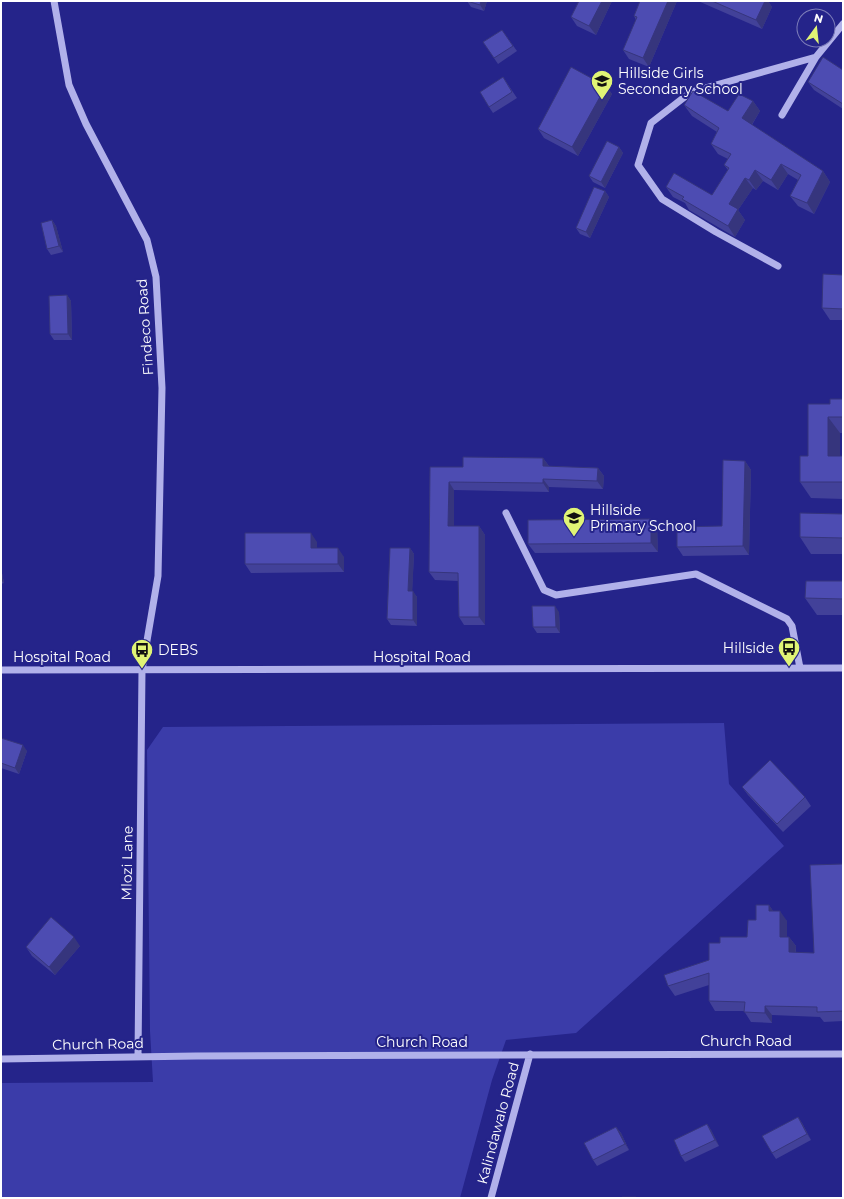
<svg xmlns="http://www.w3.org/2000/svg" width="844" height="1199" font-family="Montserrat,sans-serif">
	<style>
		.green { fill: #3b3ca9 }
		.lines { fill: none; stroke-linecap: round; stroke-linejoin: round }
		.minor { stroke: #b1b1ea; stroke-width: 7 }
		.wall { fill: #424199 }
		.shaded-wall { fill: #36357d }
		.building { fill: #4d4cb2; stroke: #36357d }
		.labels { text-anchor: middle; stroke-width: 4; stroke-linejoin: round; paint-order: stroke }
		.poi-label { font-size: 14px; fill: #fff; stroke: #25248a; text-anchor: start }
		.street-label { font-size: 14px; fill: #fff; stroke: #25248a }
	</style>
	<rect width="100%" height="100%" fill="#25248a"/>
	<!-- green -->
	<path class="green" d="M724,723l5,61 55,62 -208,187 -70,7 -14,40 -32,118h-459v-115l152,-1 -3,-51 -3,-281 16,-23z"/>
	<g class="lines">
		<!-- minor -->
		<path class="minor" d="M54,1l15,84 17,39 61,116 9,37 6,111 -4,188 -16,94 -4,386
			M782,115l34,-58
			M778,266l-62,-34 -54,-33 -24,-34 13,-42 40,-31 125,-35 27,-33
			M506,513l38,77 12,5 140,-21 91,45 5,7 8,42
			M1,670l842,-2
			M1,1059l195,-3 647,-2
			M491,1198l39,-144"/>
	</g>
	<!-- wall -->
	<path class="wall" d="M467,1h20l-3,10 -13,-4z
		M576,1h36l-16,34 -19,-9 -6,-9 8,-15z
		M640,1h37l-28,66 -20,-8 -6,-9 13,-30 -2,-4z
		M698,1h70l4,6 -10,22z
		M502,30l15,21 -19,13 -15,-22z
		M843,70v39l-29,-19 -6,-8z
		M503,77l14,21 -24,15 -4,-6z
		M606,86l6,8 -34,62 -34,-18 -6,-9z
		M753,101l7,10 -8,14 71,46 7,11 -16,32 -16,-8 -8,-10 8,-16 -10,-6 -10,16 -15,-9 -7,9 -3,-2 -15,22 7,10 -10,17 -46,-27 -4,-7 -12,-6 -7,-10 46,8 16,-25 -4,-5 4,-6 -10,-5 -7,-10 6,-12 -25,-16 -8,-11 44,6z
		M619,147l4,6 -18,35 -12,-6 -4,-6z
		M605,191l4,6 -19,41 -10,-4 -4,-6z
		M52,220l4,6 7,26 -12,3 -4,-6z
		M843,275v45h-13l-8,-12z
		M67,295l4,6 1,39h-18l-4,-6z
		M843,399v34h-3v23h3v43l-32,-1 -11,-16 8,-26 22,-52z
		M543,458l6,8 49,2 6,8 -1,13 -54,-2v5l-95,-2v36h25l6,9v90h-21l-5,-8 -1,-36 -23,-1 -6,-8 1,-105h33z
		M745,461l6,9 -2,85 -66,1 -6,-9 45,-21z
		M843,514v40h-32l-11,-17z
		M651,519l6,8 1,25 -123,1 -7,-9z
		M317,542v6l27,9v15l-93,1 -6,-9z
		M410,548l4,6 -2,37 5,6v29l-26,-1 -4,-6z
		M1,568l3,15 -3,1z
		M843,581v34h-26l-12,-17z
		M559,612l1,21h-23l-4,-6z
		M1,738l26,13 -8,23 -18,-6z
		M742,787l63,10 6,9 -28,26 -35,-37z
		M843,864v157l-19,1 -4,-5 -48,-2v8l-21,-1 -7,-11h-29l-6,-10v-16l-34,11 -7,-10 41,-26 11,-17 27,-6 9,-17 13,-15 4,6 14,10v16h2l7,9v7h18z
		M80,946l-25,29 -23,-19 -6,-9z
		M798,1117l4,6 9,17 -35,19 -4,-6z
		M707,1124l4,6 8,16 -34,16 -4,-6z
		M616,1127l5,6 8,17 -32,16 -4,-6z"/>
	<!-- shaded-wall -->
	<path class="shaded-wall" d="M481,1h6l-3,10 -4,-6z
		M602,1h10l-16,34 -7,-9z
		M668,1h9l-28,66 -6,-9z
		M765,1h3l4,6 -10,22 -6,-9z
		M606,86l6,8 -34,62 -6,-9z
		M753,101l7,10 -11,18 -7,-11z
		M619,147l4,6 -18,35 -4,-6z
		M781,164l7,10 -10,16 -7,-10z
		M755,170l8,11 -7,9 -7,-10z
		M823,171l7,11 -16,32 -7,-11z
		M745,178l8,10 -15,22 7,10 -10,17 -7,-11 1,-22z
		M605,191l4,6 -19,41 -4,-6z
		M52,220l4,6 7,26 -4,-6z
		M67,295l4,6 1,39 -4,-6z
		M828,417l12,16v40l-12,-17z
		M543,458l6,8h-6z
		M745,461l6,9 -2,85 -6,-9z
		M598,468l6,8 -1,13 -6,-8z
		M543,479l6,8v5l-6,-9z
		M449,482l5,8v44l-6,-8z
		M651,519l6,8 1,25 -7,-9z
		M479,526l6,9v90l-6,-8z
		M311,533l6,9v15l-6,-9z
		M338,548l6,9v15l-6,-8z
		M410,548l4,6 -2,43 -4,-6z
		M1,568l3,15 -3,-3z
		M413,591l4,6v29l-4,-6z
		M555,606l4,6 1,21 -4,-6z
		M23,745l4,6 -8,23 -4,-6z
		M769,905l7,10 -7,-4z
		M780,911l7,10v25l-7,-9z
		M74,937l6,9 -25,29 -6,-8z
		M789,937l7,9 -1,16 -6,-10z
		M765,1006l7,9v8l-7,-10z
		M798,1117l4,6 9,17 -4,-6z
		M707,1124l4,6 8,16 -4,-6z
		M616,1127l5,6 8,17 -4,-6z"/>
	<!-- building -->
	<path class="building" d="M467,1h14l-1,4z
		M579,1h23l-13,25 -18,-9z
		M640,1h28l-25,57 -20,-8 14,-33 -3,-1z
		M712,1h53l-9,19z
		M502,30l11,16 -19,12 -11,-16z
		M823,57l20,13v34l-35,-22z
		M571,67l35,19 -34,61 -34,-18z
		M503,77l9,15 -23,15 -9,-15z
		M693,91l35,20 11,-17 14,7 -11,17 81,53 -16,32 -17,-7 11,-21 -20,-11 -10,16 -16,-10 -6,10 -4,-2 -16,26 9,5 -10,17 -46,-27 2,-2 -18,-10 8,-14 38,22 17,-27 -5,-3 7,-11 -20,-10 8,-16 -35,-23z
		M607,141l12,6 -18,35 -12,-6z
		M594,187l11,4 -19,41 -10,-4z
		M52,220l7,26 -12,3 -6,-26z
		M823,274l20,1v34l-21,-1z
		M67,295l1,39h-18l-1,-38z
		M830,399h13v18h-15v39h15v26h-43v-26h8v-52h22z
		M463,457l80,1v8l55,2 -1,13 -54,-2v4l-94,-1 -1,44h31v91h-20l-1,-44 -29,-1 1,-105h33z
		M723,460l22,1 -2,85 -66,1v-20l45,-1z
		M800,513l43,1v24l-43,-1z
		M651,519v24l-123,1v-24z
		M245,533h66v15h27v16h-93z
		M390,548h20l-2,43h5v29l-26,-1z
		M806,581h37v18l-38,-1z
		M532,606h23l1,21h-23z
		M1,738l22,7 -8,23 -14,-5z
		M770,760l35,37 -28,27 -35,-37z
		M843,864v147l-26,1v-5l-52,-1v7l-21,-1 1,-10 -36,-1v-28l-41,13 -4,-11 45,-15v-17h11v-6h27l1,-17h8v-15h13v6h11v26h9v15l25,1 -4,-88z
		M51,917l23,20 -25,30 -23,-20z
		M798,1117l9,17 -35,19 -10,-17z
		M707,1124l8,16 -34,16 -7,-16z
		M616,1127l9,17 -32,16 -9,-17z
		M622,1197h14v1h-14z"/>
	<!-- icons -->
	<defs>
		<g id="school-pin" transform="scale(1.15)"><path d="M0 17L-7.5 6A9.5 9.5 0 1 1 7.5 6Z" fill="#e0f475" stroke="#25248a"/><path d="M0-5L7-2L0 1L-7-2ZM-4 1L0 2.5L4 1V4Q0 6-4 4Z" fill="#111"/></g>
		<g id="bus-pin" transform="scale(1.15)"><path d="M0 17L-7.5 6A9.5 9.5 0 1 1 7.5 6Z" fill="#e0f475" stroke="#25248a"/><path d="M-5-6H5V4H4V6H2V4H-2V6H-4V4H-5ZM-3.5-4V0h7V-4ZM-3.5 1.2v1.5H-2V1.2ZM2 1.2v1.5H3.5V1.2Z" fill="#111"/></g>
	</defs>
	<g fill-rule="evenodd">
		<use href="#school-pin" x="602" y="81"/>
		<use href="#school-pin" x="574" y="518"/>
		<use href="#bus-pin" x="789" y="648"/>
		<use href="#bus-pin" x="142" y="650"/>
	</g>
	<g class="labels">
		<!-- poi labels -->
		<g class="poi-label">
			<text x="618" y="78">Hillside Girls<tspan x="618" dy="16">Secondary School</tspan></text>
			<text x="590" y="515">Hillside<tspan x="590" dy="16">Primary School</tspan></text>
			<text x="774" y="653" text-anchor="end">Hillside</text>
			<text x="158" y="655">DEBS</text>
		</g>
		<!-- street labels -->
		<g class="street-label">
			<text transform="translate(145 327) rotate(-94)" y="5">Findeco Road</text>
			<text x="62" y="662">Hospital Road</text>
			<text x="422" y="662">Hospital Road</text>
			<text transform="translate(127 863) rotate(-89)" y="5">Mlozi Lane</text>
			<text x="746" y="1046">Church Road</text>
			<text x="422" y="1047">Church Road</text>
			<text transform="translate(98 1044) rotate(-1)" y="5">Church Road</text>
			<text transform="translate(498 1123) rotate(-75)" y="5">Kalindawalo Road</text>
		</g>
	</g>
	<!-- border -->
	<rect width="844" height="1199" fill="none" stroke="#ffffff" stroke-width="4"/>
	<!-- north arrow -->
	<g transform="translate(816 28) rotate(15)"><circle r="19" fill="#25248a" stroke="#7c7cb9"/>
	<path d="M0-3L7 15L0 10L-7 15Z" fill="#e0f475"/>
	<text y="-6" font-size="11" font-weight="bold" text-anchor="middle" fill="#ffffff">N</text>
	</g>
</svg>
